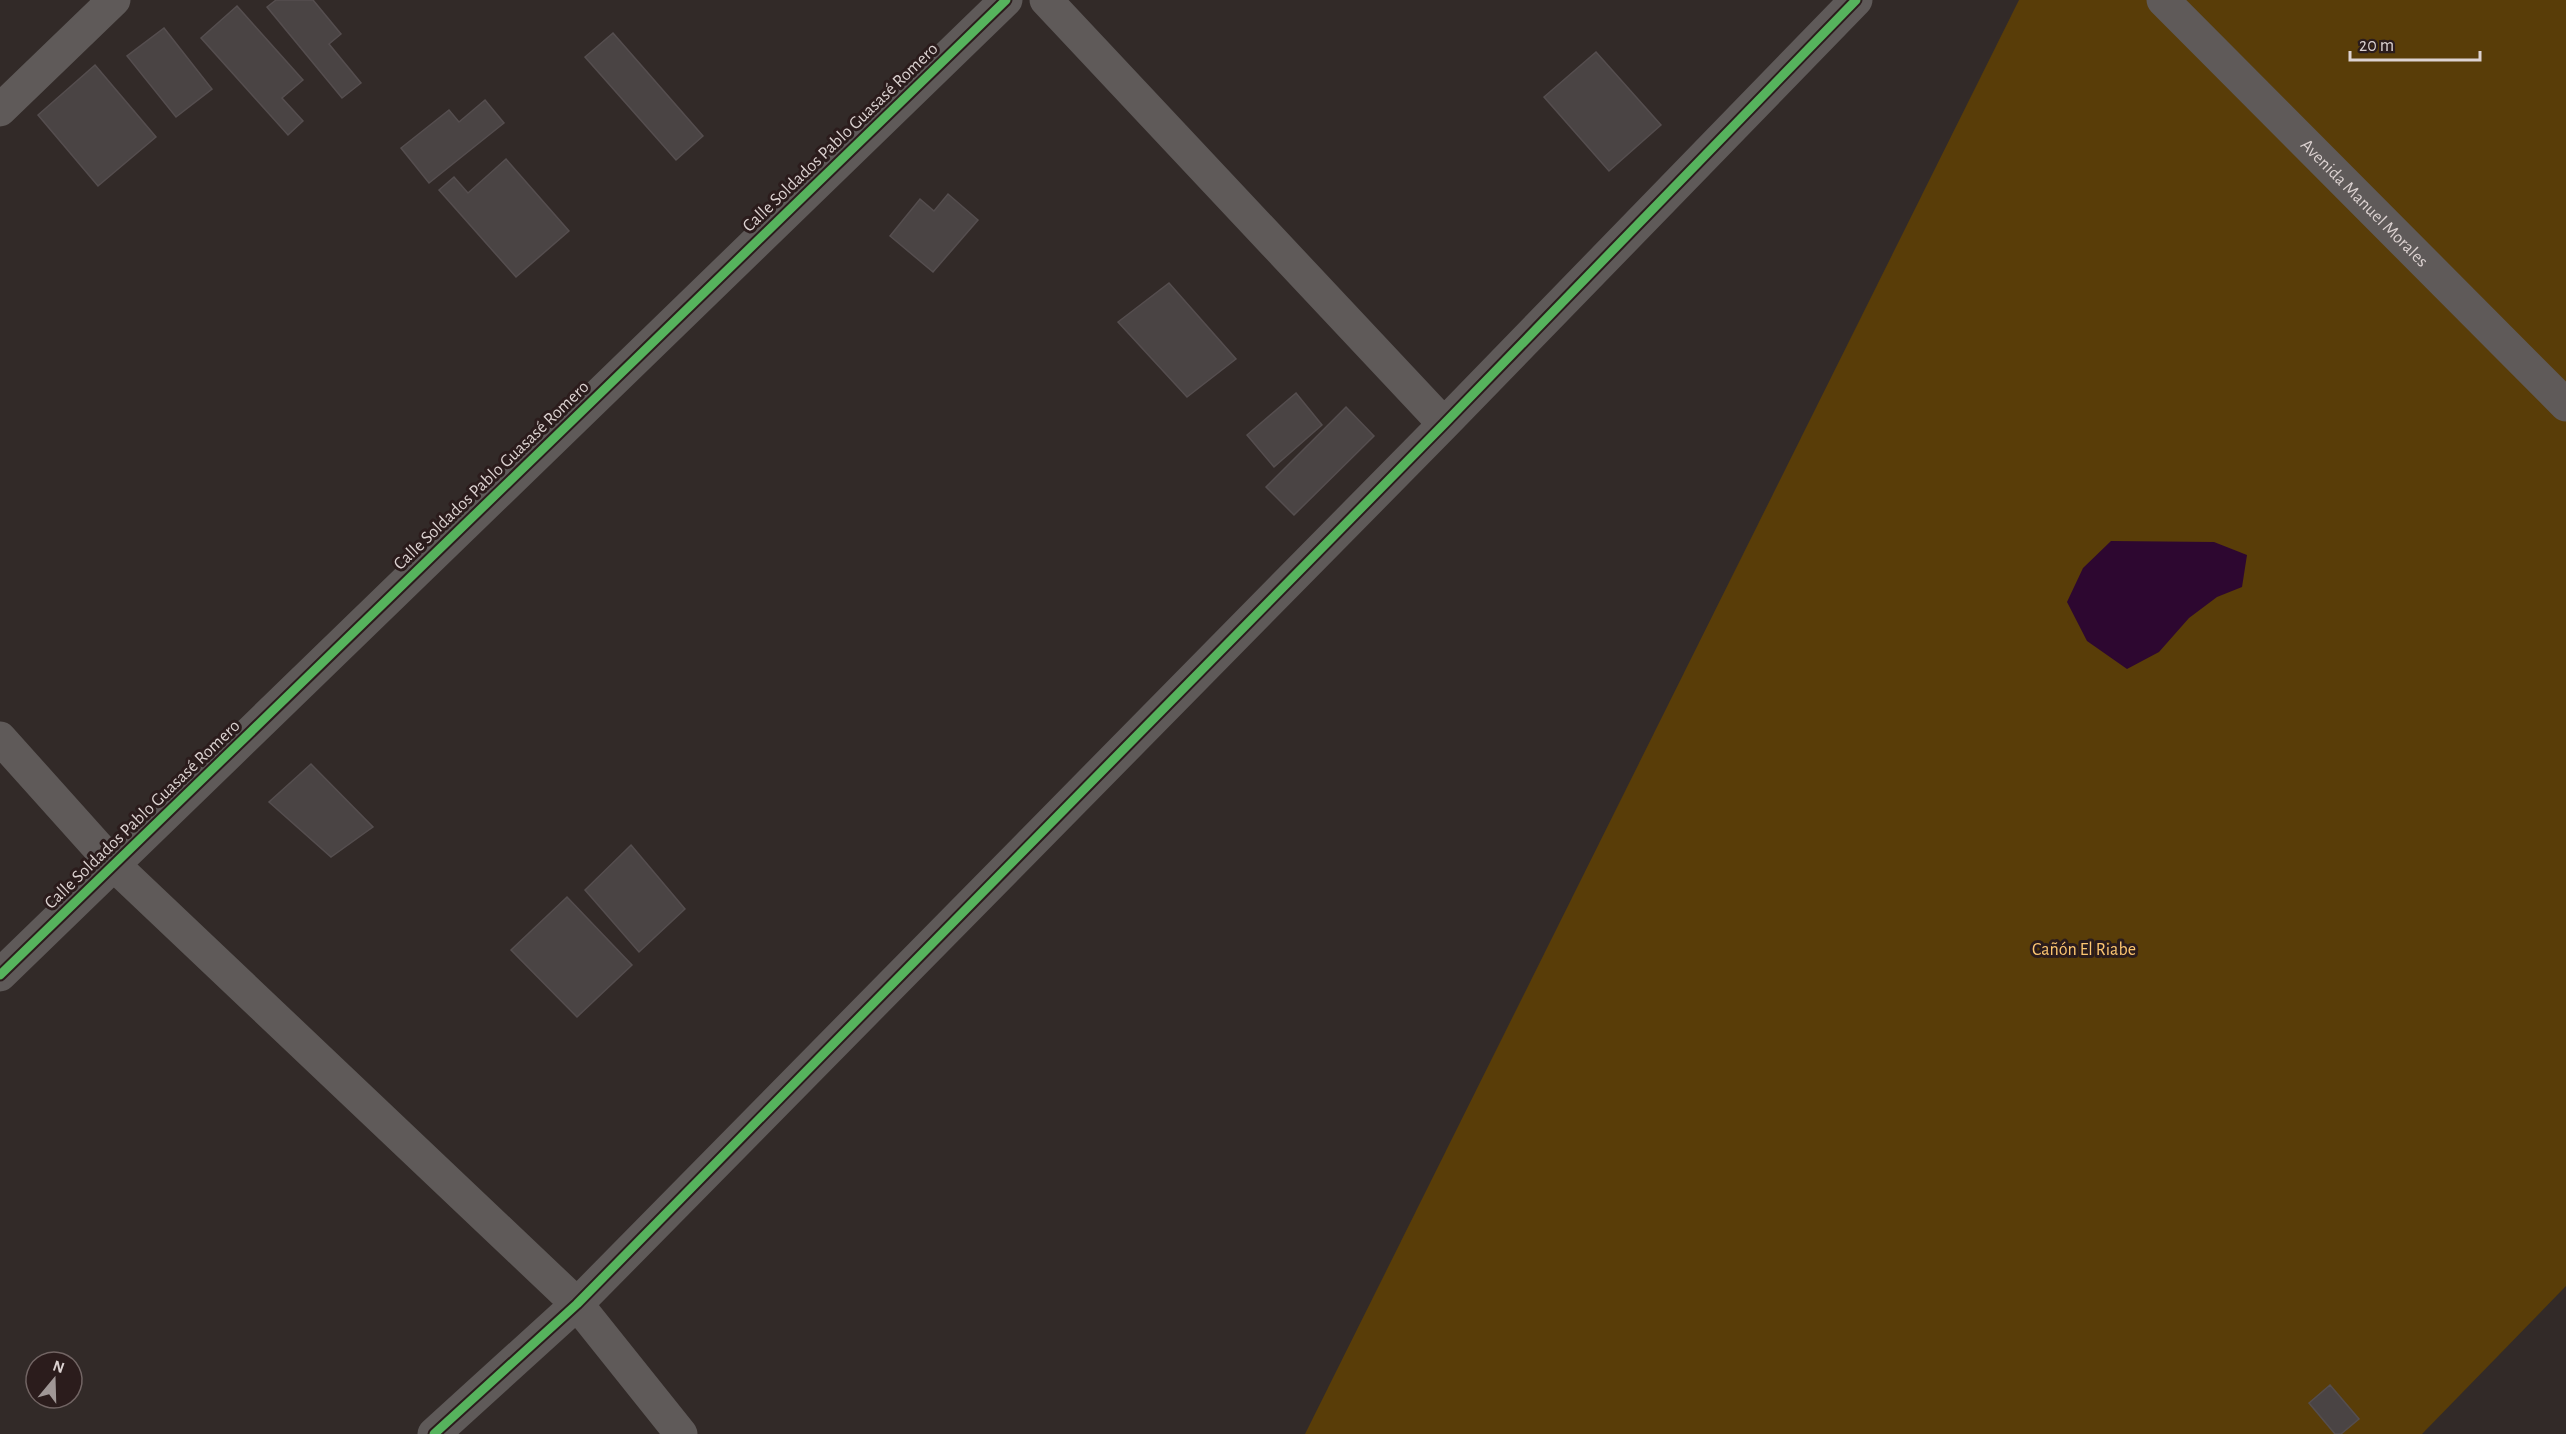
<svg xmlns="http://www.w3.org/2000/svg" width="2566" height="1434" font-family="'Alegreya Sans',sans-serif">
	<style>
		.green { fill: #593d08 }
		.water { fill: #2d0730 }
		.building { fill: #4a4444; stroke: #554e4f; stroke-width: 1.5 }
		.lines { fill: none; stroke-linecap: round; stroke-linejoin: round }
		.minor { stroke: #5f5a59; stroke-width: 33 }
		.tertiary { stroke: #5f5a59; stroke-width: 33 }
		.cycleway-casing { stroke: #2b1c1c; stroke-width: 13 }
		.cycleway { stroke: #56b35d; stroke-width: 9 }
		.labels { text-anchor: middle; stroke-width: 6; stroke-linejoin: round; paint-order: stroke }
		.street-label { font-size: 18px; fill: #dcd2d1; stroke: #2b1c1c }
		.park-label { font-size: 18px; fill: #fdc671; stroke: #2b1c1c }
	</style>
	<rect width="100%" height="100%" fill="#322a28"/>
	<!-- green -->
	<path class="green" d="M2019,0h547v1286l-144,148h-1117z"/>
	<!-- water -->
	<path class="water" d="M2111,541l103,1 33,13 -5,32 -25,10 -28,21 -30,34 -32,17 -40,-28 -20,-39 16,-34z"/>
	<!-- building -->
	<path class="building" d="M276,0h37l28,34 -12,10 32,39 -19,15 -75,-91z
		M237,6l66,74 -21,18 21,23 -15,14 -87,-97z
		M164,28l48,61 -36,28 -49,-61z
		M613,33l90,103 -27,24 -91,-103z
		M1596,52l65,73 -52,46 -65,-74z
		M95,65l61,72 -58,49 -60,-71z
		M485,100l19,23 -75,60 -28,-35 48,-38 10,12z
		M506,159l63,72 -53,46 -77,-87 15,-13 14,16z
		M948,194l30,26 -45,52 -43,-36 30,-37 14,12z
		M1169,283l67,76 -49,38 -69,-75z
		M1296,393l26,32 -48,42 -27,-32z
		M1346,407l28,29 -80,79 -28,-28z
		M311,764l62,63 -42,30 -62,-55z
		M631,845l54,64 -46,43 -54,-62z
		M567,897l65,68 -55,52 -66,-67z
		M2330,1385l29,34 -18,15h-6l-26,-31z"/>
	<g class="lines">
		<!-- minor -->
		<path class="minor" d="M1046,0l398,424
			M0,110l114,-110
			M0,738l113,126 464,440 104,130
			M0,975l1006,-975
			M434,1434l143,-130 867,-880 412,-424"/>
		<!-- tertiary -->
		<path class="tertiary" id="s1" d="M2163,0l403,405"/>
		<!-- cycleway casing -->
		<g class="cycleway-casing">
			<path id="cycleway" d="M0,975l1006,-975
				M434,1434l143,-130 867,-880 412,-424"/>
		</g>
		<!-- cycleway -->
		<use href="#cycleway" class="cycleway"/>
	</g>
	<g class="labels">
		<!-- street labels -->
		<g class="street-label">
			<text transform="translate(840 137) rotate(-44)" y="6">Calle Soldados Pablo Guasasé Romero</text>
			<text dy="6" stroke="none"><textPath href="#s1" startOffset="286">Avenida Manuel Morales</textPath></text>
			<text transform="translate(491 475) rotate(-44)" y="6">Calle Soldados Pablo Guasasé Romero</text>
			<text transform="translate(142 814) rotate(-44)" y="6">Calle Soldados Pablo Guasasé Romero</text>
		</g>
		<!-- park labels -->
		<g class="park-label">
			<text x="2084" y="955">Cañón El Riabe</text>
		</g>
	</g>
	<!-- north arrow -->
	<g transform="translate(54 1380) rotate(19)"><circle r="28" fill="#2b1c1c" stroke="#726564" stroke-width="1.5"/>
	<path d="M0-4.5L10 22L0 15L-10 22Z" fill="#a09796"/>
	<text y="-9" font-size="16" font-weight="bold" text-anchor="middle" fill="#dcd2d1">N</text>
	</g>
	<!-- scale -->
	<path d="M2350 51v9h130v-9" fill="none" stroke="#dcd2d1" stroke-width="3"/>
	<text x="2359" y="51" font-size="18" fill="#dcd2d1" stroke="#2b1c1c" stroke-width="4.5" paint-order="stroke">20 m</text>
</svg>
